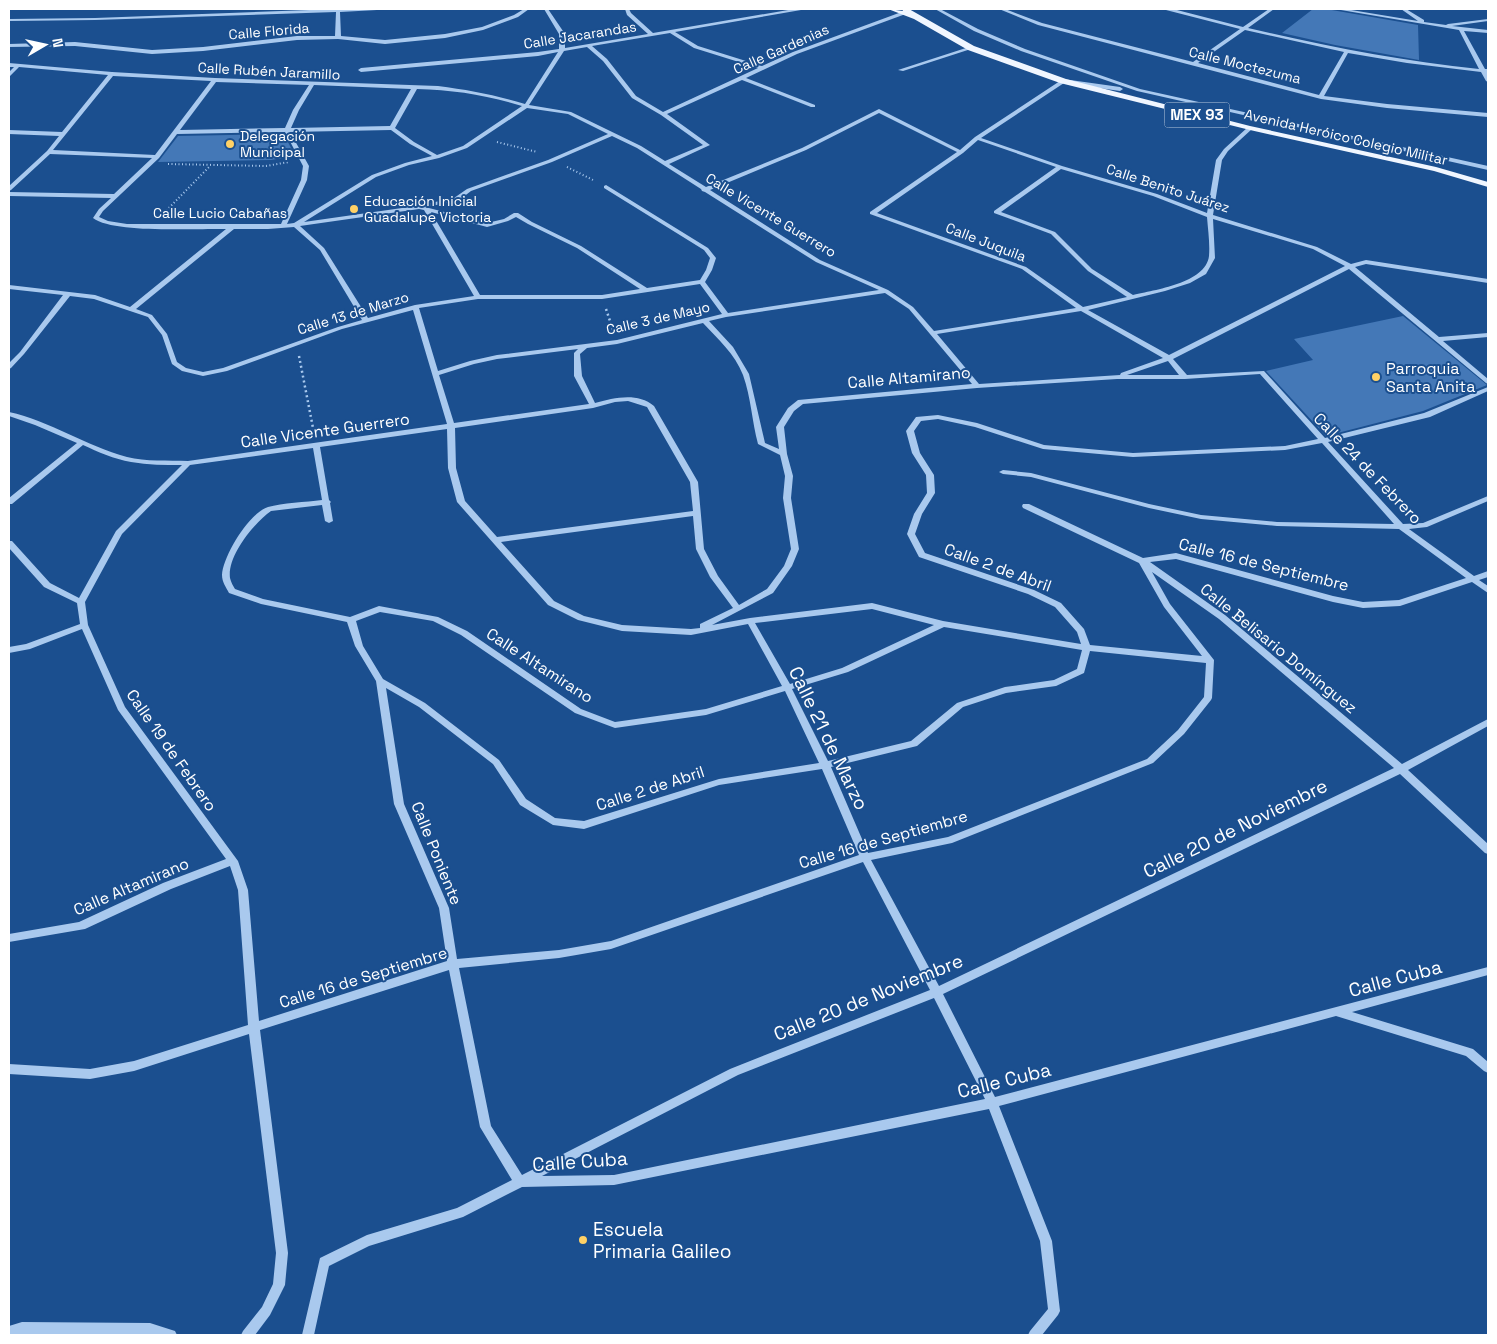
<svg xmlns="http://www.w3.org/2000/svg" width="1497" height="1344" font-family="'Space Grotesk',sans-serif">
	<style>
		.building { fill: #4478b7 }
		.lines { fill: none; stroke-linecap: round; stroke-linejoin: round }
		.path-far1 { stroke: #a9c9ee; stroke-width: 2; stroke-dasharray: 1 2.5; stroke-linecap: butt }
		.path { stroke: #a9c9ee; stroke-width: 2.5; stroke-dasharray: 2 3; stroke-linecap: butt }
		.minor { fill: #a9c9ee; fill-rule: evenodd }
		.major { fill: #f0f6ff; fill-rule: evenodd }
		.poi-dot { fill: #ffd166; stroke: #1b4f8f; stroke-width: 2 }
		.labels { text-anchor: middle; stroke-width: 4; stroke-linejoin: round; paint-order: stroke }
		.far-street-label { font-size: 14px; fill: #fff; stroke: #1b4f8f }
		.far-poi-label { font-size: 14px; fill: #fff; stroke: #1b4f8f; text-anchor: start }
		.shield { fill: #1b4f8f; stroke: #bbcadd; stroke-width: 1 }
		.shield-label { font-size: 15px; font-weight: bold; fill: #fff }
		.poi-label { font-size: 16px; fill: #fff; stroke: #1b4f8f; text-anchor: start }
		.street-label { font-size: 16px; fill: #fff; stroke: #1b4f8f }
		.near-street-label { font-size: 19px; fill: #fff; stroke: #1b4f8f }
		.near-poi-label { font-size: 19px; fill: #fff; stroke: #1b4f8f; text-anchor: start }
	</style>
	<rect width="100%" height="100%" fill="#1b4f8f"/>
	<!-- building -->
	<path class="building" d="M1313,9h13l92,16 1,35 -84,-15 -53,-12z
		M284,134l11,22 -24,4 -113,2 20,-26z
		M1403,316l84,69 -64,26 -97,25 -60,-65 47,-11 -19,-21z"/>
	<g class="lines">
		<!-- path-far1 -->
		<path class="path-far1" d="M497,142l40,10
			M168,164l98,2 23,-4
			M567,167l28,14
			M164,213l46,-47"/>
		<!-- path -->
		<path class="path" d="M606,309l7,21
			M299,356l15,77"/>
		<!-- minor -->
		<path class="minor" d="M337,9h42l-2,1 -37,2 1,24 44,4 60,-6 37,-7 32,-12 10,-6h5l-11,8 -35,13 -38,8 -60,6 -47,-5 -41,1 -94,11 -51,3 -77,-8 -66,1v-3l66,-2 77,8 51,-3 94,-11h38l1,-24 -241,8 -86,1v-2l86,-1z
			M544,9h4l17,25v14l83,-14 -21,-19 -2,-6h4l2,4 22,20 141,-24h9l-2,1 -126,22 23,14 64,20 31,-14 114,-42h4v2l-114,42 -51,24 69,27v2h-4l-69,-27 -75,34 43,31 -41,19 37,23 96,-39 77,-39 81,41 15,-13 88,-58 57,8 3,2 -3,2 -56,-8 -83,55 81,28 95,28 50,19 9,-53 8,-11 24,-22h4v2l-24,22 -6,9 -9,55 104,32 34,17 15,-4 122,19v4l-122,-19 -11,3 84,70 49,-4v4l-45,4 45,38v5l-2,-1 -137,-114 -176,90 14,16 77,-4 61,67 99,-25 64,-26v4l-58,26 -102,25 75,82 20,-1 65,-27v5l-61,26 -18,2 65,47 14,-5v6l-9,3 9,6v7l-16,-11 -72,24 -37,2 -30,-6 -157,-43 -26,3 75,53 177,149 86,-45v7l-80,44 80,74v10l-3,-1 -85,-79 -457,220 52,103 493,-130v8l-136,37 121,37 15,13v11l-4,-2 -18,-15 -130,-40 -337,90 53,135 8,70 -2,4 -16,20h-14l2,-4 18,-22 -8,-68 -51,-132 -375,76 -92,2 -59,30 -94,29 -40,20 -15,69h-12l18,-77 47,-23 90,-27 55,-28 -32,-53 -31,-157 -189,60 28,223 -3,32 -15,30 -15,20h-14l2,-4 19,-24 11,-23 3,-31 -27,-219 -115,37 -44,8 -81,-5v-10l81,5 44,-8 114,-36 -10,-135 -8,-24 -59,23 -86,40 -76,13v-8l70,-12 84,-39 63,-24 -108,-149 -36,-81 -52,20 -21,4v-6l17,-3 54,-20 -3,-21 -33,-16 -35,-39v-7h3l38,42 29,15 37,-67 66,-66c-17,0 -34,0 -51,-3 -17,-3 -33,-10 -48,-17l-71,59h-3v-6l68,-55 -42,-18 -26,-9v-4c41,9 77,34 118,45 19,5 41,3 61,4l259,-37 -34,-114 -71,19 -115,42 -24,5 -21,-5 -10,-7 -10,-29 -14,-18 -54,-18 -24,-3 -46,58 -13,14 -2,1v-6l11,-11 43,-57 -54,-6v-4l86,10 35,12 96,-78c-29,-1 -112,5 -133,-11l6,-9 12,-11 -102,-2v-4l105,2 38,-36 -102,-4 -39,36 -2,1v-5l38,-35 12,-15 -50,-2v-4l53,2 46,-57 -89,-8 -10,10v-5l5,-5h-5v-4l103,9 103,6 223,8c31,4 57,9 87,18l33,-52 -20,4 -177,16 -3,-2 3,-2 177,-16 21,-3v-15zM670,33l24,15 64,20 -95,44 -27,-16 -29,-37 -15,-13zM587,47l16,14 29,37 29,17 42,30 -38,16 -24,-15 -70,-34 -42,-7 35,-54zM113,76l98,5 -56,74 -102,-5zM216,82l93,3 -16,25 -8,18 -105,2zM314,85l97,4 -21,37 -99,2 8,-18zM417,89c37,1 69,6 105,17l-59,40 -26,9 -23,-13 -19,-14zM527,108l41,6 40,20 -60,26 -81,29 -13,9 -38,8 -112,16 72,-45 33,-12 30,-7 28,-10zM879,113l78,39 -87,60v2l152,55 54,39 -142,23 -21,-24 -25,-17 -68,-30 -110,-70 96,-40zM391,130l19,14 22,12 -27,7 -33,12 -78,48 -7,1 20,-44 2,-14 -19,-34zM285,132l18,34 -2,14 -20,44h-154l-19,-3 -9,-4 4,-6 56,-53 18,-24zM612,136l25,12 64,41 1,2 3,1 111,70 63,28 -151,23 -23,-31 7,-12 4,-12 -8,-10 -102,-63 -2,1v2l100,62 6,8 -4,12 -6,10 -53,8 -66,-42 -49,-24 -14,-9h-4l-10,6 -17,4 -62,-16 33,-6 13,-10 81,-29zM978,140l78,27 -62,44v2l57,21 37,37 39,26 -44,10 -57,-40 -149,-54 86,-60zM1061,169l92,27 54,21c1,13 3,26 2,39 -3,27 -55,34 -76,39l-41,-26 -37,-37 -54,-20zM419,209l5,1 50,86 -59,9 -47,13 -44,-70 -24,-22zM431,212l56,15 21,-6 8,-4 12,7 49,24 63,41 -38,6h-122zM1213,219l100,30 32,17 -176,89 -81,-45 77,-19 25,-8 16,-9 9,-16zM294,227l26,23 42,70 -24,7 -115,41 -20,4 -17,-4 -9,-6 -10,-28 -15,-19 -16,-6 98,-80h34zM700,284l22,30 -105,26 -120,15 -27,6 -32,10 -19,-63 59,-9h124zM885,293l24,16 63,75 -174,16 -10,8 -12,19 3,22 -14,-6 -16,-69 -16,-27 -24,-26 17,-4zM1081,311l82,47 -42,15 -1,2 -141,9 -42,-50zM703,323c15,16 32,31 40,52 8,22 9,47 15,69l22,11 5,21 -2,22 8,51 -7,17 -17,23 -28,16 -21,-29 -14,-27 -6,-67 -44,-76c-17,-14 -40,-8 -59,-3l-13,-27 -2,-22 7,-6 30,-4zM578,349l-4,4v23l15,28 -135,19 -15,-48 35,-11 23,-5zM1168,361l11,14h-52zM1260,374l58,65 -33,7 -152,7 -89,-8 -67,-22 -39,-8 -22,2 -10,14 6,22 14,22 1,18 -13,21 -7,20 12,23 109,37 27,13 22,25 4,12 -138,-23 -71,-18 -122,15 -38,7 61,-32 19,-27 7,-17 -8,-51 2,-22 -6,-22 -3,-27 10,-16 9,-7 174,-16 140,-9h68zM628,401l19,6 43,75 3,29 -196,26 -32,-36 -9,-33 -1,-40 138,-20 22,-6zM938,419l37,8 68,22 90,8 152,-7 37,-7 72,81 -117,-2 -76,-7 -52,-11 -118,-31 -28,-3 -4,2 4,2 28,3 118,31 52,11 76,7 122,3 67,49 -67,22 -36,2 -30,-6 -157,-43 -33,5 -114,-54h-6l-1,2 1,2 116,55 25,44 38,49 -112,-11 -6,-16 -23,-26 -27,-13 -109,-37 -10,-19 7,-20 13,-21 -1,-18 -14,-22 -6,-22 7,-10zM447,429l1,39 9,34 91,103 30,15 44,11 69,4 57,-11 34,62 -76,23 -91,13 -34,-13 -114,-78 -29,-14 -59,-11 -29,11 -87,-18 -28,-10c-2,-3 -4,-7 -5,-11 -3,-22 24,-55 41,-67l51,-6 3,16 4,2 4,-2 -3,-18 1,-1 -2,-2 -9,-53zM313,448l9,52c-16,2 -40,3 -54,7 -19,6 -45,49 -46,68 0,7 4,12 7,18l32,11 86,18 8,24 21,35 18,123 45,104 8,53 -188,60 -11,-131 -10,-29 -113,-154 -37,-82 -3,-23 37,-68 68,-69zM693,516l3,33 14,28 23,31 -33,16v4l-9,1 -69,-4 -38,-9 -30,-15 -53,-59zM1152,572l67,47 175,149 -455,218 -68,-126 81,-17 201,-80 31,-29 27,-34 1,-2 2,-38 -44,-56zM872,609l62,16 -92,43 -52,16 -35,-61zM380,612l53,9 28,14 114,78 40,15 91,-13 79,-24 34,72 -100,16 -135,42 -29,-3 -29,-19 -27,-39 -74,-57 -42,-24 -20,-33 -7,-25zM944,627l138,23 -5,19 -23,11 -49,7 -48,16 -46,38 -83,20 -36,-72 56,-17zM1090,651l116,12 -2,34 -26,33 -31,29 -199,78 -80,16 -37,-86 86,-21 46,-39 43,-14 50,-7 28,-13zM386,688l33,19 74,57 27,41 33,20 31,4 135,-44 103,-16 37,86 -248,86 -52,9 -102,9 -8,-51 -45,-104zM863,862l67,128 -200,79 -208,106 -31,-49 -32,-158 100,-10 52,-9zM934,998l51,101 -371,76 -72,1 196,-101z
			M935,9h5l38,20 47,20 115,40 348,77v4l-351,-79 -116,-40 -47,-20z
			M999,9h6l37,14 151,39 47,-33 -74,-19v-1h7l70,18 26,-18h5l-26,19c77,18 153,33 231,41l-20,-39 -124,-21h10l73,12 -17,-12h5l18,11v2l22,3 2,-1 40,-5v2l-36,5 36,4v3l-24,-2 21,38h3v4l-1,-1 1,10 -2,-1 -5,-9 -74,-9 -59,-10 -24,43 63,8 101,9v4l-101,-9 -66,-9 -283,-74zM1245,30l99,22 -25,43 -121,-32z
			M969,47l5,1 -71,23 -5,-1z
			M22,1322l128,1 25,8 2,4h-168v-9z"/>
		<!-- major -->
		<path class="major" d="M888,9l15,2 -1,-2h7l65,37 92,33 184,47 186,41 52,15v5l-54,-16 -184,-41 -190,-47 -92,-33 -54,-31z"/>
	</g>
	<!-- markers -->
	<g class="poi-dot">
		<circle cx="230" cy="144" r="5"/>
		<circle cx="354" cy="209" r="5"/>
		<circle cx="1376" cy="377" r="5"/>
		<circle cx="583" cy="1240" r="5"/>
	</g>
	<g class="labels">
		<!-- far-street labels -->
		<g class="far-street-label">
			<text transform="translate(269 31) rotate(-5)" y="5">Calle Florida</text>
			<text transform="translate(580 35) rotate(-9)" y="5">Calle Jacarandas</text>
			<text transform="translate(781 49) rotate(-24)" y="5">Calle Gardenias</text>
			<text transform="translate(1245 65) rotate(14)" y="5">Calle Moctezuma</text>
			<text transform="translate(269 71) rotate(3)" y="5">Calle Rubén Jaramillo</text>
			<text transform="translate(1346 137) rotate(13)" y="5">Avenida Heróico Colegio Militar</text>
			<text transform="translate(1168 188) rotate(18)" y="5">Calle Benito Juárez</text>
			<text x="220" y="218">Calle Lucio Cabañas</text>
			<text transform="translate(771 215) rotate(31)" y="5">Calle Vicente Guerrero</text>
			<text transform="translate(986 242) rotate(21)" y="5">Calle Juquila</text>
			<text transform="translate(353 313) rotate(-17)" y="5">Calle 13 de Marzo</text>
			<text transform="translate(658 318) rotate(-13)" y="5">Calle 3 de Mayo</text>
		</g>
		<!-- far-poi labels -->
		<g class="far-poi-label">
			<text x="240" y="141">Delegación<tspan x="240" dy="16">Municipal</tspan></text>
			<text x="364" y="206">Educación Inicial<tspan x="364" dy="16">Guadalupe Victoria</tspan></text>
		</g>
		<!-- shield labels -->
		<rect class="shield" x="1164.5" y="102.5" width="65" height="25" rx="4"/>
		<g class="shield-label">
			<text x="1197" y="120">MEX 93</text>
		</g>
		<!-- poi labels -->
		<g class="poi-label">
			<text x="1386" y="374">Parroquia<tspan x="1386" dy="18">Santa Anita</tspan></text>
		</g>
		<!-- street labels -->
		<g class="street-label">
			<text transform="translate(909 377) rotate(-5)" y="6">Calle Altamirano</text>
			<text transform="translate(325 430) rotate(-8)" y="6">Calle Vicente Guerrero</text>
			<text transform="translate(1368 468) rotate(46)" y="6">Calle 24 de Febrero</text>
			<text transform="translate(1264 564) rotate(14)" y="6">Calle 16 de Septiembre</text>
			<text transform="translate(998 567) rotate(20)" y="6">Calle 2 de Abril</text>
			<text transform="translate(1279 648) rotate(39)" y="6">Calle Belisario Domínguez</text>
			<text transform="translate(540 665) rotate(33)" y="6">Calle Altamirano</text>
			<text transform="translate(172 750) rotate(55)" y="6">Calle 19 de Febrero</text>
			<text transform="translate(650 788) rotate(-18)" y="6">Calle 2 de Abril</text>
			<text transform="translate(883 839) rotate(-16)" y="6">Calle 16 de Septiembre</text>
			<text transform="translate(437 853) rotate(68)" y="6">Calle Poniente</text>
			<text transform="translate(131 886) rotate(-23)" y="6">Calle Altamirano</text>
			<text transform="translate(363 977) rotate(-17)" y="6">Calle 16 de Septiembre</text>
		</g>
		<!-- near-street labels -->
		<g class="near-street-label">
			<text transform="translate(829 738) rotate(64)" y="7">Calle 21 de Marzo</text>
			<text transform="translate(1235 828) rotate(-26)" y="7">Calle 20 de Noviembre</text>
			<text transform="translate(1395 978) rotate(-15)" y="7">Calle Cuba</text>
			<text transform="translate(868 997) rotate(-22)" y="7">Calle 20 de Noviembre</text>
			<text transform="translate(1004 1080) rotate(-14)" y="7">Calle Cuba</text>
			<text transform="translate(580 1161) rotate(-4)" y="7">Calle Cuba</text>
		</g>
		<!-- near-poi labels -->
		<g class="near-poi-label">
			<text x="593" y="1236">Escuela<tspan x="593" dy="22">Primaria Galileo</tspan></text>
		</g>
	</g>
	<!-- border -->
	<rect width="1497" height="1344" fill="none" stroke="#ffffff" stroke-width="20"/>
	<!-- north arrow -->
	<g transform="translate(45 45) rotate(81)" stroke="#1b4f8f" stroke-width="4" paint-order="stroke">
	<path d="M0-4L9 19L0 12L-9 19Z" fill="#ffffff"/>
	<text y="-8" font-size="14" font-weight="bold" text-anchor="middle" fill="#ffffff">N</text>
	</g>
</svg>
